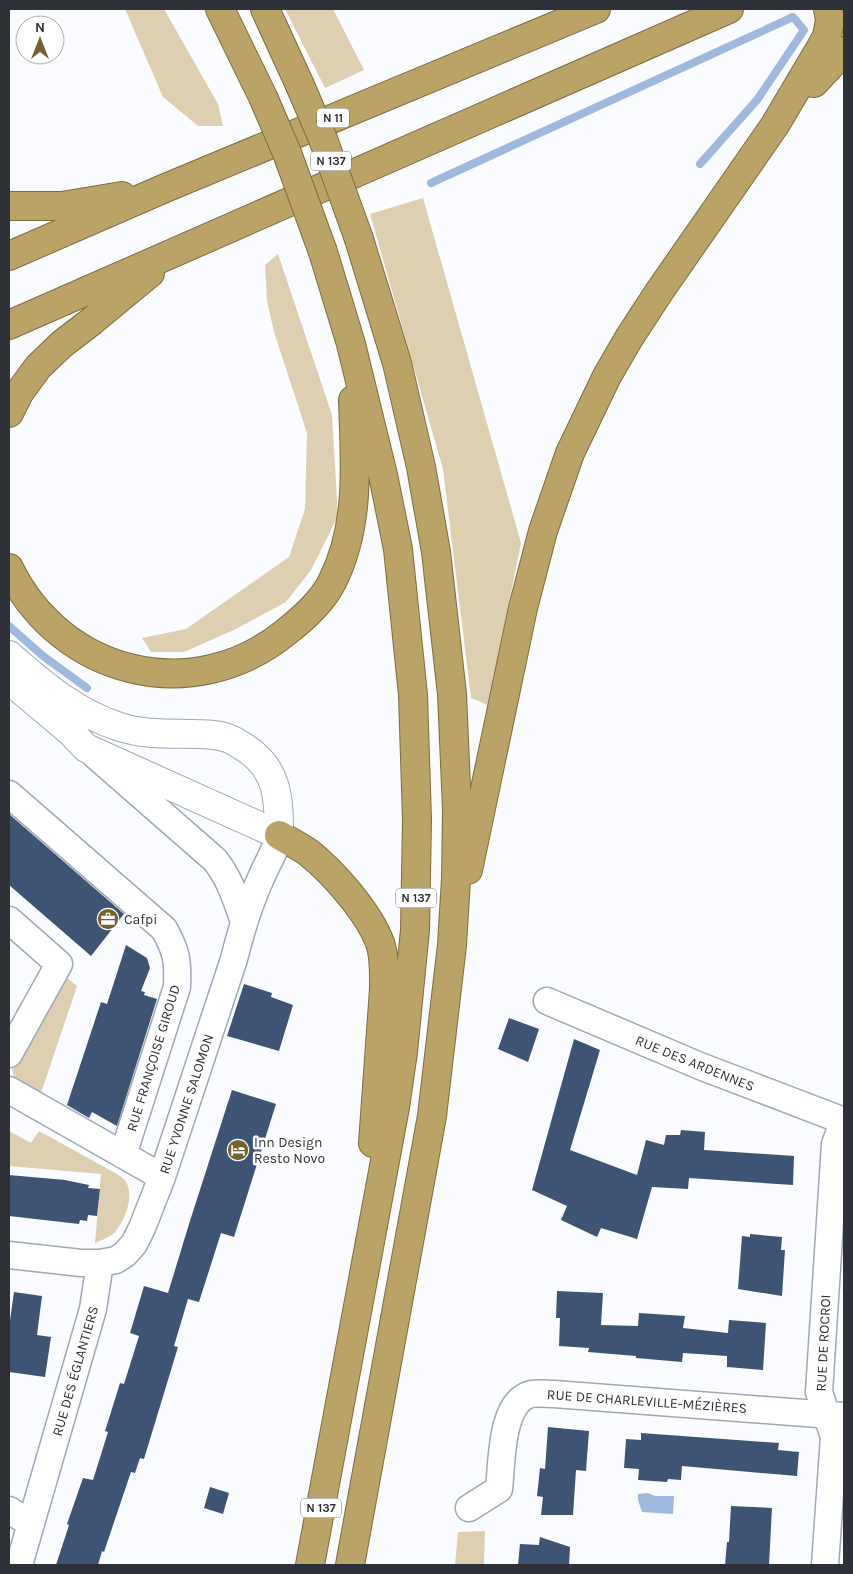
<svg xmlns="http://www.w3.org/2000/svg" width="853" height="1574" font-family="Karla,sans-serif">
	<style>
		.green { fill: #ddcfaf }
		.water { fill: #9fb8de }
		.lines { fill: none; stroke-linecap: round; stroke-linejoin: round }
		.stream { stroke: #9fb8de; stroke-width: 8 }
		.building { fill: #3e5475 }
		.minor-casing { stroke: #9ea8b6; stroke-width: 29 }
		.tertiary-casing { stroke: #9ea8b6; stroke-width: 30 }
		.trunk-casing { stroke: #7f6c3e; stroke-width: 30 }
		.minor { stroke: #fff; stroke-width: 26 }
		.tertiary { stroke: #fff; stroke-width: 28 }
		.trunk { stroke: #bba267; stroke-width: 28 }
		.trunk-bridge-casing { stroke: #7f6c3e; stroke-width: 30; stroke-linecap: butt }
		.trunk-bridge { stroke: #bba267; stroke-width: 28 }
		.labels { text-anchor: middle; stroke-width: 5; stroke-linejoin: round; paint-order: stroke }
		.shield { fill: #fff; stroke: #6d7074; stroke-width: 1 }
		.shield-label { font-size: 12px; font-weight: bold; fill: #2e3238 }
		.poi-label { font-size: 14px; fill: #2e3238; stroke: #fff; text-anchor: start }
		.street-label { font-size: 14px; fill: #2e3238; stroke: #fff }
	</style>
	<rect width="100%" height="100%" fill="#fafcff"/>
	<!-- green -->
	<path class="green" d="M125,9h39l54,95 5,22h-25l-35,-29z
		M285,9h48l31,61 -39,18z
		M423,198l98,345 -33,162 -17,-7 -28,-229 -73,-255z
		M278,254l54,161 6,101 -27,54 -25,32 -52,28 -50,22h-33l-9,-14 44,-9 103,-72 16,-48 2,-76 -33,-101 -7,-31 -2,-36z
		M67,978l10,8 -37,110 -25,-16 -3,-10z
		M9,1131l22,12 8,-12 78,43c3,2 8,5 9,8 9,14 -2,42 -13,52 -5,4 -12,6 -18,9l6,-69 -92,-8z
		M485,1531l-1,34h-29l3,-33z"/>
	<!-- water -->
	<path class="water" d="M648,1493l7,3h19l-1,18 -31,-2 -4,-12v-6z"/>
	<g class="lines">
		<!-- stream -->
		<path class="stream" d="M431,183l362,-166 11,13 -47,70 -57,64
			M9,626l34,30 44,32"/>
	</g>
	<!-- building -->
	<path class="building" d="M9,814l115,100 -33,42 -82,-71z
		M126,945l21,13 3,10 -9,23 4,1 -1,3 13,4 -40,127 -25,-14 -3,6 -22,-13 34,-103 6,2z
		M244,984l28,9 -1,4 22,8 -14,46 -52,-15z
		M509,1018l30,11 -11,33 -30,-13z
		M574,1039l26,11 -30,100 67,25 9,-35 18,5 2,-10h14l1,-5 24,2 -1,18 90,6 -1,29 -104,-7 -1,11 -36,-2 -15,52 -36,-11 -4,9 -36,-17 6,-14 -35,-16z
		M232,1090l44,14 -42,133 -13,-4 -22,69 -11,-3 -14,47 4,1 -34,112 -4,-1 -5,15 -4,-1 -27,80 -2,-1 -4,14h-42l13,-40 -2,-1 16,-46 10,2 15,-48 -3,-1 6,-19 9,-29 4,1 15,-48 -9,-3 14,-47 24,7 21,-69z
		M9,1175l56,5 24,5 -1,3 12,1 -3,27 -9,-1 -1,6 -7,-1 -1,4 -70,-8z
		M750,1234l32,3 -1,13h4l-3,46 -44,-7 4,-53 8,1z
		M557,1291l46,2 -2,32 37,1 1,-13 46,3 -2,12 45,5 1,-13 37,3 -3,47 -36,-3v-11l-44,-3 -1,9 -46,-4v-2l-48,-4 1,-4 -30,-2 1,-28h-4z
		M14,1292l28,4 -5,39 14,2 -6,40 -36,-5v-45z
		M548,1427l41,4 -3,40 -10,-1 -3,45h-32l2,-18 -6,-1 3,-28 5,1z
		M641,1433l138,10 -1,7 21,2 -2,24 -115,-10 -1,14 -13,-1 -1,3 -29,-2 1,-11 -15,-1 2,-29 15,1z
		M210,1487l19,6 -6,21 -19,-6z
		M731,1506l41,2 -3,57h-44l2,-23h2z
		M540,1537l30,10 -1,18h-51l2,-21 19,1z"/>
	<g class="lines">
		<!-- minor casing -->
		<g class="minor-casing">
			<path id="minor" d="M96,756l119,104c15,19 21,39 29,62
				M9,794l155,135c13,23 14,32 13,58l-54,168
				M9,920l50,44 -50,90
				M547,1001l153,65 144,55
				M9,1090l153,87
				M9,1255l72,8h19l16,-3 9,-6 9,-10 8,-16 20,-51 72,-218c7,-28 15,-55 27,-81 6,-15 15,-27 18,-43
				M469,1508l30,-19c3,-25 1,-87 32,-95 7,-1 16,0 23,0l290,22
				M9,1510l22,14
				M19,1565l74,-256 7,-46
				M825,1565l9,-128 -15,-45 16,-248 9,-24"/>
		</g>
		<!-- tertiary casing -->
		<g class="tertiary-casing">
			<path id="tertiary" d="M9,655c34,30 67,58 111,72 30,10 63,5 94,8 11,1 20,5 28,11 36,21 37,52 37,89l-193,-87 -15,-16 -62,-52"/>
		</g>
		<!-- trunk casing -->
		<g class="trunk-casing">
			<path id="trunk" d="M220,9l43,88
				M265,9l34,74
				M814,83l30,-32
				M9,206h53l60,-10
				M9,256l154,-67 433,-180
				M9,325l720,-316
				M9,413l10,-20 19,-26 24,-23 30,-23 58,-48
				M9,568c52,107 184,140 277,64 18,-14 36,-30 46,-50 29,-57 23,-120 21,-182
				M279,835c10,6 20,11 30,18 25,20 60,60 71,90 5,14 4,31 4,46l-11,154
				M468,870l55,-262 20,-77 27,-78 37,-77 22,-38 30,-46 116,-167 45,-76 7,-13 3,-16 -2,-11
				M310,1565l85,-458 8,-55 12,-122 2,-110 -4,-125 -15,-146 -15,-74 -32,-131 -28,-92
				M350,1565l82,-449 20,-171 4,-66 1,-70 -5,-115 -16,-142 -15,-85 -24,-104 -38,-124"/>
		</g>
		<!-- minor -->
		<use href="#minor" class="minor"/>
		<!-- tertiary -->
		<use href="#tertiary" class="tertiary"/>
		<!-- trunk -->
		<use href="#trunk" class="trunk"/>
		<!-- trunk-bridge casing -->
		<g class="trunk-bridge-casing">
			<path id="trunk-bridge" d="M299,83l24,56 36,100
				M263,97l24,56 36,99"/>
		</g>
		<!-- trunk-bridge -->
		<use href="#trunk-bridge" class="trunk-bridge"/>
	</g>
	<!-- icons -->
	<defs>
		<g id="office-disc" transform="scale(1.125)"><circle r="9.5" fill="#766130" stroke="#fff"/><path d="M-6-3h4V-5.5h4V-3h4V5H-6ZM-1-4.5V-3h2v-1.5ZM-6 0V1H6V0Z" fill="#fff"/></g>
		<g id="hotel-disc" transform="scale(1.125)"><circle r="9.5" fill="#766130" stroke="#fff"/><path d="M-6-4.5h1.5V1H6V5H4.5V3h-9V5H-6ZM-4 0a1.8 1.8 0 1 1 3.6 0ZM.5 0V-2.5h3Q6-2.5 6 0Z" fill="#fff"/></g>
	</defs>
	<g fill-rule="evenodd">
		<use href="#office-disc" x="108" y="919"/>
		<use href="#hotel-disc" x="238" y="1150"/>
	</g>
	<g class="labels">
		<!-- shield labels -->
		<g class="shield">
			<rect x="317" y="108.5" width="32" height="19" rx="4"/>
			<rect x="311" y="151.5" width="40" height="19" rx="4"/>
			<rect x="396" y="888.5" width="40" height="19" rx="4"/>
			<rect x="301" y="1498.5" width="40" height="19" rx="4"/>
		</g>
		<g class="shield-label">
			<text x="333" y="122">N 11</text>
			<text x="331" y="165">N 137</text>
			<text x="416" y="902">N 137</text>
			<text x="321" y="1512">N 137</text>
		</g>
		<!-- poi labels -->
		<g class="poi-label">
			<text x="124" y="924">Cafpi</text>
			<text x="254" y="1147">Inn Design<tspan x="254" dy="16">Resto Novo</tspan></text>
		</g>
		<!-- street labels -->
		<g class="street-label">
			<text transform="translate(153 1058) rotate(-73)" y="5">RUE FRANÇOISE GIROUD</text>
			<text transform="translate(695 1063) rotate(22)" y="5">RUE DES ARDENNES</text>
			<text transform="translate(186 1104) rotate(-72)" y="5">RUE YVONNE SALOMON</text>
			<text transform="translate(823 1343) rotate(-87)" y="5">RUE DE ROCROI</text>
			<text transform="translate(75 1371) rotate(-74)" y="5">RUE DES ÉGLANTIERS</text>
			<text transform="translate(647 1401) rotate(4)" y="5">RUE DE CHARLEVILLE-MÉZIÈRES</text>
		</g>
	</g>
	<!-- border -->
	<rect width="853" height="1574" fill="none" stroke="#2e3238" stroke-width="20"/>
	<!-- north arrow -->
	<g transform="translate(40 40)"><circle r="24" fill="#ffffff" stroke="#abadaf"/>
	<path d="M0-4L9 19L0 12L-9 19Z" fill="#766130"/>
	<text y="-8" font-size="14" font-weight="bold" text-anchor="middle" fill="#2e3238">N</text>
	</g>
</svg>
